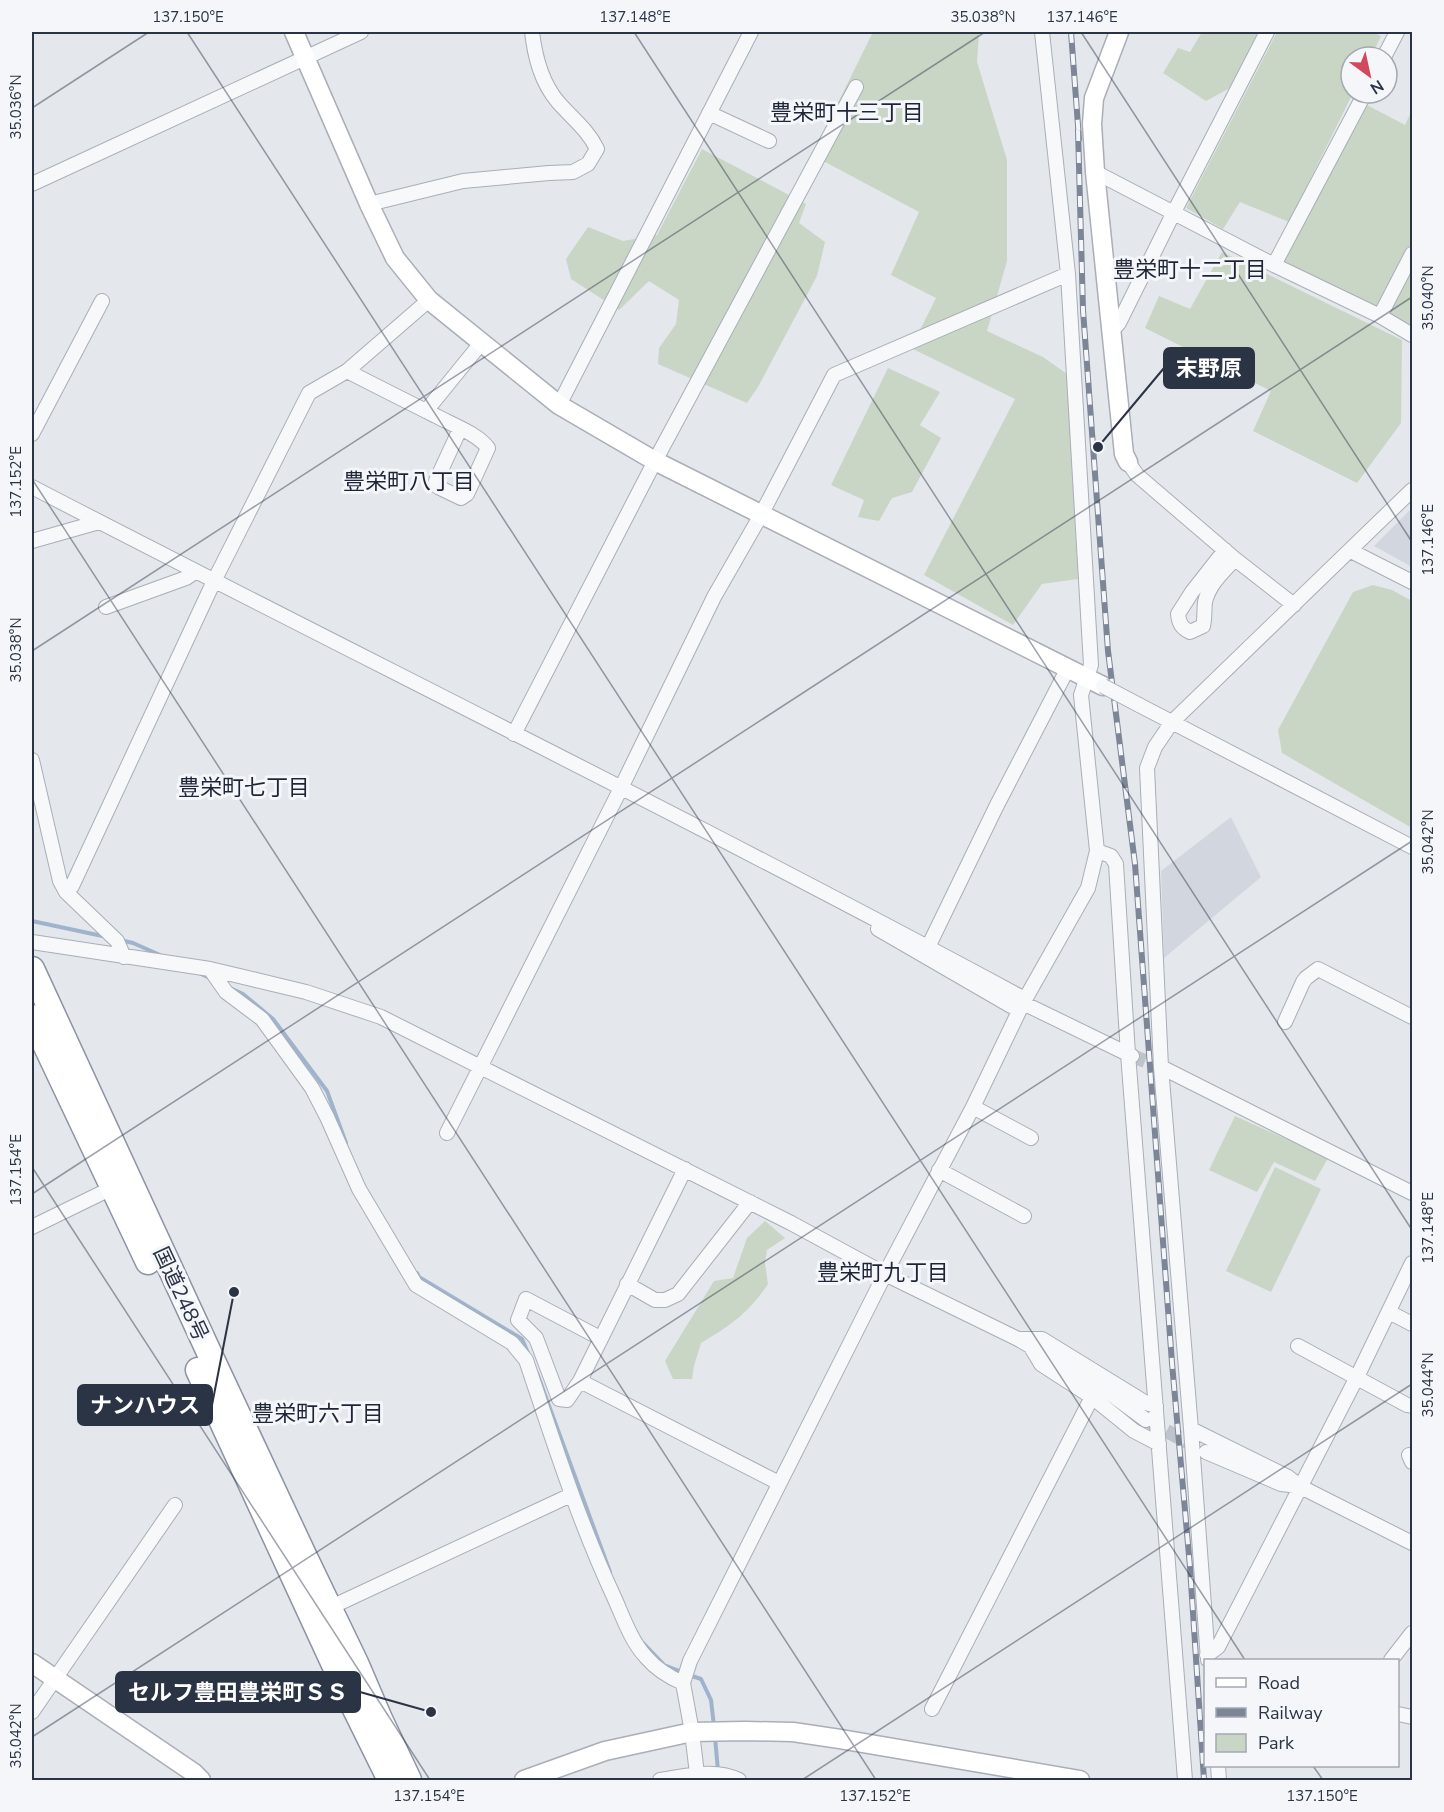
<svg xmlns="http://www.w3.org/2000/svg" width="1444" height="1812" font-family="'Nunito Sans','Noto Sans JP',sans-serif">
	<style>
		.built { fill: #d2d6de }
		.green { fill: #c9d6c5 }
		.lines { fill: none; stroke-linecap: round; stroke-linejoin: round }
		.stream { stroke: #9fb4cc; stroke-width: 4 }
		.street-tunnel { stroke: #bfc3cb; stroke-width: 14; stroke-dasharray: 14 7; stroke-linecap: butt }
		.street-casing { stroke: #a9aeb7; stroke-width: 16 }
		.secondary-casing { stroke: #a9aeb7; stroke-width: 21 }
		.highway-casing { stroke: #8b94a3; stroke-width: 27 }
		.street { stroke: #f7f8fa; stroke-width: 14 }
		.secondary { stroke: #fff; stroke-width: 18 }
		.highway { stroke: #fff; stroke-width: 24 }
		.rail-casing { stroke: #7d8696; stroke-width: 6 }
		.rail { stroke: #f4f6f9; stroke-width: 4; stroke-dasharray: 11; stroke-linecap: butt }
		.street-bridge-casing { stroke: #a9aeb7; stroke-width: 16; stroke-linecap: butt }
		.street-bridge { stroke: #f7f8fa; stroke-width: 14 }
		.ticks { fill: none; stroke: #2b3445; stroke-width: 1.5; stroke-opacity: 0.45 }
		.labels { text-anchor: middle; stroke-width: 6; stroke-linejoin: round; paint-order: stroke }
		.street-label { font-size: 21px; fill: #2b3445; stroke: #f4f6f9 }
		.neighbourhood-label { font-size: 22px; fill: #1d2536; stroke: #f4f6f9 }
		.leader { fill: none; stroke: #2b3445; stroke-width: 2 }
		.callout-dot { fill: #2b3445; stroke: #f4f6f9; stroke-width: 2 }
		.callout { fill: #2b3445; stroke: #2b3445; stroke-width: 2 }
		.callout-label { font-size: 22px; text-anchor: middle; font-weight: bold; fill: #fff }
		.neatline { fill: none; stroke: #2b3445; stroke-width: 2 }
		.ticks-label { font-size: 15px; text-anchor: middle; fill: #2b3445 }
	</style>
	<rect width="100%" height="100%" fill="#e4e7ec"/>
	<!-- built -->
	<path class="built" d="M1412,508v59l-38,-21z
		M1231,817l30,60 -97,81 -3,-87z"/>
	<!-- green -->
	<path class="green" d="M873,32h106l-2,30 30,98v101l-20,70 56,26 24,17 11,205 -36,5 -29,41 -89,-50 91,-176 -104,-51 25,-50 -45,-23 28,-63 -107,-57z
		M1202,32h56l-28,56 -24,13 -43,-28 15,-25 12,4z
		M1277,32h96l8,4 -10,21h-20v36h2l-64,129 -49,-20 -17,27 -37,-21z
		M1365,104l40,21 7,-15v135l-33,66 -97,-51z
		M702,149l104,55 -7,19 26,19 -8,34 -59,111 -11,16 -89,-39 1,-16 17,-24 3,-24 -30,-19 -30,29 -48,-31 -5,-20 22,-32 35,14 34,-6z
		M1222,252l180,88 -1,83 -44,60 -104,-52 18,-40 -126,-63 14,-32 31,13z
		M1412,267v60l-23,-14z
		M888,368l52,24 -20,33 21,13 -29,54 -20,6 -13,23 -21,-4 6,-17 -33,-15z
		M1373,585l19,5 20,11v227l-130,-75 -4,-23 75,-138z
		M1235,1116l93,42 -13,23 -41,-19 -17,30 -48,-22z
		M1275,1167l46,22 -50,103 -45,-21z
		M765,1221l20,17 -18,12 -2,13 3,21c-19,29 -38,42 -67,59l-7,23 -2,13h-19l-8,-18 49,-80 19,-3 14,-40z"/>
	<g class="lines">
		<!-- stream -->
		<path class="stream" d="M32,921l75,16
			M120,940l13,3 27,12
			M197,972l15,7
			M230,988l13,6 30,25 54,72 19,52
			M417,1273l2,4 103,62 6,14
			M537,1373l73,199
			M643,1643l21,22 18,7
			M689,1675l12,4 10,21 3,26
			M715,1737l3,34"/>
		<!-- street-tunnel -->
		<path class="street-tunnel" d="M1132,1056l29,11
			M1148,1421l52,28"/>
		<!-- street casing -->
		<g class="street-casing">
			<path id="street" d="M1384,57l13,-25
				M709,113l60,28
				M1095,172l179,93 106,51 32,19
				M32,184l329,-152
				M369,204l94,-23 86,-8 24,-1 15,-8 9,-15c-9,-19 -25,-31 -39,-47 -17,-20 -23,-45 -26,-70
				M1274,265l91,-172
				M1380,316l32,-62
				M1110,332l9,-9 54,-109 94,-182
				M347,371c29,15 59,30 89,45 15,8 42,18 52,32l-21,46 -6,4 -23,-11 -2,-6 24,-52
				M559,405l192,-373
				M426,411l56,-69
				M32,434l70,-133
				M1128,462l9,13 98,84 59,46
				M32,487c328,170 661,333 987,509l4,7 109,53
				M32,541l67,-19
				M1225,550l-33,42 -14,22c1,10 4,14 12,18l13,-6c2,-8 1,-16 2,-24 4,-18 18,-30 30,-43
				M1351,551l61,31
				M106,607l80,-29 9,-6
				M1139,705l273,142
				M514,734l141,-273 201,-374
				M32,760l28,121 6,11 51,49 7,16
				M1097,851l14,5 5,8 12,190 57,726
				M66,892l6,-6 142,-305 95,-188 38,-22 82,-71
				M878,929l133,77 12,-3
				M931,941l65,-134 72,-139
				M32,942l178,27 96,23 75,25 410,206 94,51 133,65 86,50 42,31
				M210,969l16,23 36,27 50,69 15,29 32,72 57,96 96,58 14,17c27,80 52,160 88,237 9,20 17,44 32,60 11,13 23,20 37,26
				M1285,1022l18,-40 3,-4 12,-9 94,48
				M1161,1067l251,126
				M973,1107l58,31
				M447,1133l174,-345 93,-191 47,-82 73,-140 234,-101
				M939,1170l85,46
				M32,1227l82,-40
				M627,1284l28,16h10l13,-6 72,-92
				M1389,1312l23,12
				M600,1338l-74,-39 -8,21 18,18 23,61 8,1 13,-19 105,-212
				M1020,1339h22l104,64 10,3
				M1298,1346l109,59 5,1
				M1032,1349l9,15 51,33 42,34 25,13
				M580,1381l199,102
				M1191,1429l97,48 13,10 111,56
				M1206,1452l75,32 18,2
				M1409,1455l3,7
				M329,1608l242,-113
				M1207,1655l11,-8 139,-270 55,-114
				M1208,1660l-17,-231 -30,-362 -14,-299 8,-21 17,-25 240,-232
				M1391,1660l21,-27
				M932,1709l160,-312
				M32,1712l143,-207
				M1398,1714l14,3
				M1218,1766l1,14
				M697,1774l-5,-42 -9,-49 7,-22 195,-387 88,-167 50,-104 65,-115 9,-37 -16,-156 10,-30 -23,-391 -26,-242
				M660,1780c26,-4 55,-12 79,0"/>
		</g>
		<!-- secondary casing -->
		<g class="secondary-casing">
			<path id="secondary" d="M294,32l75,172 26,54 34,42 130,105 96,56 448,225
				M1119,32l-25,66 -2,26 3,48 29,282 4,8
				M32,1663l162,110 7,7
				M524,1780l81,-29 87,-19 53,-1 48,1 47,7 240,41"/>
		</g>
		<!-- highway casing -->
		<g class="highway-casing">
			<path id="highway" d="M32,969l181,392 91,194 52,108 24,56 29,61
				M32,1017l116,245
				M198,1370l150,325 42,85"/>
		</g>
		<!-- street -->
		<use href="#street" class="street"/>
		<!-- secondary -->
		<use href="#secondary" class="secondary"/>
		<!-- highway -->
		<use href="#highway" class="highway"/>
		<!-- rail casing -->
		<g class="rail-casing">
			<path id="rail" d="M1071,32l8,107
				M1078,130l5,180 25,341 27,213 37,499 18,204 14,213"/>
		</g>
		<!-- rail -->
		<use href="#rail" class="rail"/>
		<!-- street-bridge casing -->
		<g class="street-bridge-casing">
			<path id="street-bridge" d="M1103,686l36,19"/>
		</g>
		<!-- street-bridge -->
		<use href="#street-bridge" class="street-bridge"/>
	</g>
	<!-- ticks -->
	<path class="ticks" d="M187,32l1058,1628M634,32l778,1198M1081,32l331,510M32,108l117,-76M32,479l844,1301M32,651l953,-619M32,1167l398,613M32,1194l1380,-897M32,1737l1380,-896M1313,1766l10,14M802,1780l610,-396"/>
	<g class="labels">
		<!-- street labels -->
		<g class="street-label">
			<text transform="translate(181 1294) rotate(65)" y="7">国道248号</text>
		</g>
		<!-- neighbourhood labels -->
		<g class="neighbourhood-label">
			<text x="847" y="120">豊栄町十三丁目</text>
			<text x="1190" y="277">豊栄町十二丁目</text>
			<text x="409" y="489">豊栄町八丁目</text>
			<text x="244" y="795">豊栄町七丁目</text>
			<text x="883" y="1280">豊栄町九丁目</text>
			<text x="318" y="1421">豊栄町六丁目</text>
		</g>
	</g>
	<!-- callouts -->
	<path class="leader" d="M1098 447L1164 368M234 1292L212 1405M431 1712L360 1692"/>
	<g class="callout-dot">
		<circle cx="1098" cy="447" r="6"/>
		<circle cx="234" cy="1292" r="6"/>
		<circle cx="431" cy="1712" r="6"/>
	</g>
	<g class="callout">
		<rect x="1164" y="348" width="90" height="40" rx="6"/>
		<rect x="78" y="1385" width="134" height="40" rx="6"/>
		<rect x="116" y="1672" width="244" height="40" rx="6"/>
	</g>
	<g class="callout-label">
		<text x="1209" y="376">末野原</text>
		<text x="145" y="1413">ナンハウス</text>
		<text x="238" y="1700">セルフ豊田豊栄町ＳＳ</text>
	</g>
	<!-- border -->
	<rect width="1444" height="1812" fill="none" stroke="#f4f6f9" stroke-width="66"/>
	<!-- legend -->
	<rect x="1204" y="1659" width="195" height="108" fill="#f4f6f9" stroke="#a4a8b1" stroke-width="1.5"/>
	<rect x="1216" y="1678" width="30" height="9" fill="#ffffff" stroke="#a4a8b1" stroke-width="1.5"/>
	<text x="1258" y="1689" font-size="18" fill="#2b3445">Road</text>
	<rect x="1216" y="1708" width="30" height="9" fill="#7d8696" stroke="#a4a8b1" stroke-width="1.5"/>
	<text x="1258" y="1719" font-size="18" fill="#2b3445">Railway</text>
	<rect x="1216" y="1734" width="30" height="18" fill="#c9d6c5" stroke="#a4a8b1" stroke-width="1.5"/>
	<text x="1258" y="1749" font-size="18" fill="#2b3445">Park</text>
	<!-- north arrow -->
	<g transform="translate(1369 75) rotate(147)"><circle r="28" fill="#f4f6f9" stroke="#a4a8b1" stroke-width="1.5"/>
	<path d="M0-4.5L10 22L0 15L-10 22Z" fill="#d1495b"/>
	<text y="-9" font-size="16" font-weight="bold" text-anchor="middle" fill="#2b3445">N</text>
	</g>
	<rect x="33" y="33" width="1378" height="1746" class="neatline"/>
	<g class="ticks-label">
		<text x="188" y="22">137.150°E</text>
		<text x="635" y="22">137.148°E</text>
		<text x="983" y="22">35.038°N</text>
		<text x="1082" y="22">137.146°E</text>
		<text transform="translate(16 107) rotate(-90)" y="5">35.036°N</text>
		<text transform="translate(1428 298) rotate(-90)" y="5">35.040°N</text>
		<text transform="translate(16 482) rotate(-90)" y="5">137.152°E</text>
		<text transform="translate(1428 540) rotate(-90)" y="5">137.146°E</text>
		<text transform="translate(16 650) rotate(-90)" y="5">35.038°N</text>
		<text transform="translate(1428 842) rotate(-90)" y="5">35.042°N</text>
		<text transform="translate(16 1170) rotate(-90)" y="5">137.154°E</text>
		<text transform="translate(1428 1228) rotate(-90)" y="5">137.148°E</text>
		<text transform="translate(1428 1385) rotate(-90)" y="5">35.044°N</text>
		<text transform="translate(16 1736) rotate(-90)" y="5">35.042°N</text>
		<text x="429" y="1801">137.154°E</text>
		<text x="875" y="1801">137.152°E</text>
		<text x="1322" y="1801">137.150°E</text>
	</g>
</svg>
